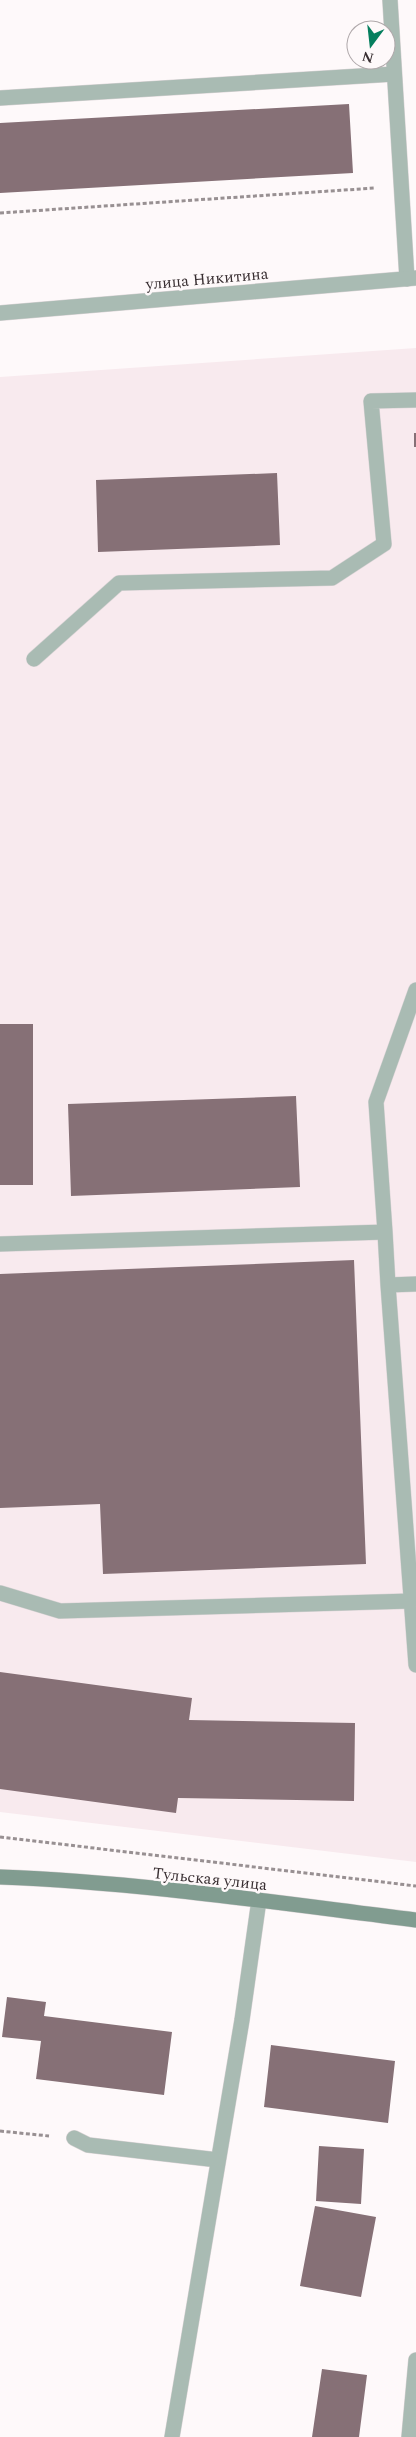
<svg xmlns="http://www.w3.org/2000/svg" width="416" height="2437" font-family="Spectral,serif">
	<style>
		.built { fill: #f8eaee }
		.building { fill: #867076 }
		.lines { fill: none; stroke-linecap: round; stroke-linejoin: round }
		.service-casing { stroke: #dad4d6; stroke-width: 16 }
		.minor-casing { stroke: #dad4d6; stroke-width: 16 }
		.tertiary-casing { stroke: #dad4d6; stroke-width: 16 }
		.secondary-casing { stroke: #dad4d6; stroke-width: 16 }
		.path { stroke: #989092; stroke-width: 3; stroke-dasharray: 4 2.5; stroke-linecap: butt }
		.service { stroke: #a9bbb3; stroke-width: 15 }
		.minor { stroke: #a9bbb3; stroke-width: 15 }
		.tertiary { stroke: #a9bbb3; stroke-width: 15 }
		.secondary { stroke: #819c90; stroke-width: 15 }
		.labels { text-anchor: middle; stroke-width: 5; stroke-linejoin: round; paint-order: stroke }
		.street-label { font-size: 16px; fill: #382e31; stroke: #fef9fa }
	</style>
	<rect width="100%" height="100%" fill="#fef9fa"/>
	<!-- built -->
	<path class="built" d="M416,348v1514l-416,-50v-1435z"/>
	<!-- building -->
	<path class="building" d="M349,104l4,69 -353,20v-70z
		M414,433h2v14h-2z
		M277,473l3,72 -182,7 -2,-72z
		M0,1024h33v161h-33z
		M296,1096l4,91 -229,9 -3,-92z
		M354,1260l12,304 -263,10 -3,-70 -100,4v-234z
		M0,1672l192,26 -3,22 166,3 -1,78 -176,-3 -2,15 -176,-24z
		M7,1997l39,5 -2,14 128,16 -8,63 -128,-16 5,-38 -39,-4z
		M271,2045l124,16 -7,62 -124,-16z
		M319,2146l45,3 -3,55 -45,-3z
		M315,2206l61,11 -15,80 -61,-11z
		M322,2369l45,6 -8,62h-47z"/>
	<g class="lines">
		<!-- service casing -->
		<g class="service-casing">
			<path id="service" d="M390,0l17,279
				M0,98l394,-24
				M34,659l85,-76 213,-5 52,-34 -13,-143 45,-1
				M385,1232l-9,-130 40,-112
				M0,1244l385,-12 3,53
				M416,1284l-28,1 28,380
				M0,1593l60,18 351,-10
				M74,2138l14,7 130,15
				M172,2437l70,-417 17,-120"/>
		</g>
		<!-- minor casing -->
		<g class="minor-casing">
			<path id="minor" d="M409,2437l7,-77"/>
		</g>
		<!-- tertiary casing -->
		<g class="tertiary-casing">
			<path id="tertiary" d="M0,313l416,-35"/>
		</g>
		<!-- secondary casing -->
		<g class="secondary-casing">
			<path id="secondary" d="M0,1877c138,5 278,26 416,43"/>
		</g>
		<!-- path -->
		<path class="path" d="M0,213l375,-25
			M0,1837l416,49
			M0,2131l49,5"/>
		<!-- service -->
		<use href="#service" class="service"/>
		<!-- minor -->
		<use href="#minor" class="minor"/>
		<!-- tertiary -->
		<use href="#tertiary" class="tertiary"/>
		<!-- secondary -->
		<use href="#secondary" class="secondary"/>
	</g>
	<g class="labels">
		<!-- street labels -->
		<g class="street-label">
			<text transform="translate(207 278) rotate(-5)" y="6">улица Никитина</text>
			<text transform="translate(210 1878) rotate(6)" y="6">Тульская улица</text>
		</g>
	</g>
	<!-- north arrow -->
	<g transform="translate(371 45) rotate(195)"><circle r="24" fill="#fef9fa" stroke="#afa8aa"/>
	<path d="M0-4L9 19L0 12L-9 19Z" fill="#057f5e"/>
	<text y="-8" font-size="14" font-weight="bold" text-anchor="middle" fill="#382e31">N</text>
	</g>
</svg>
